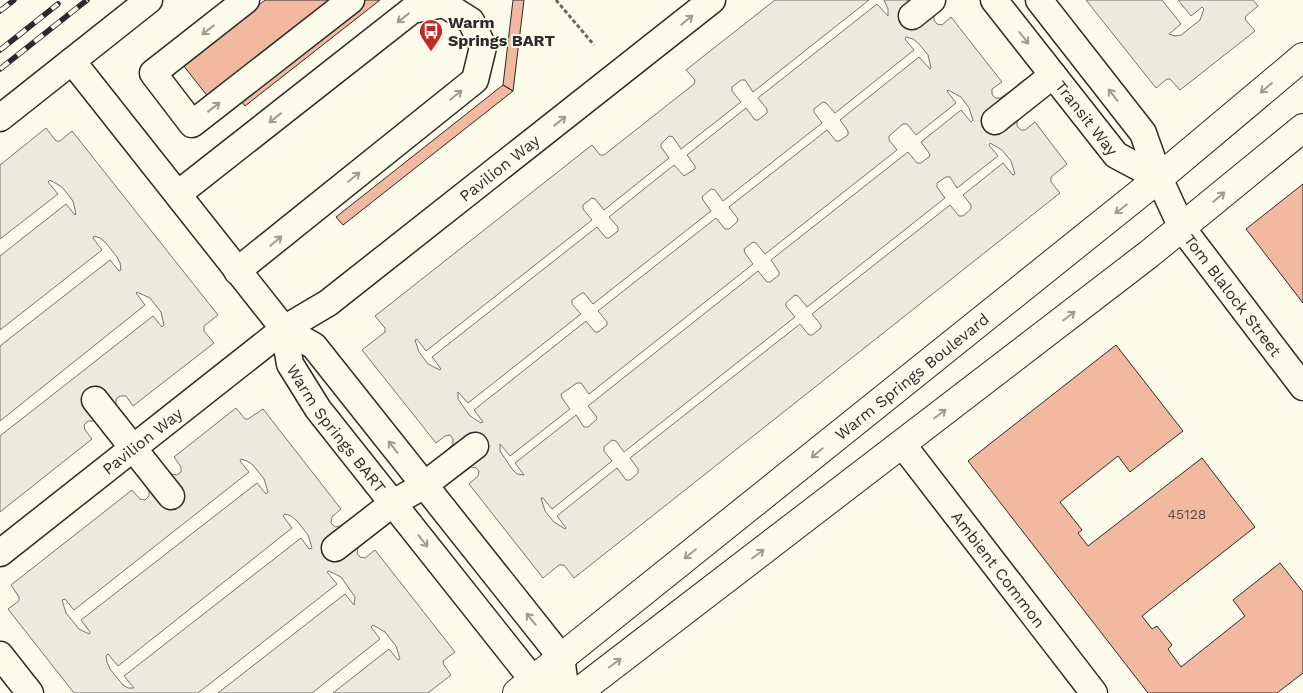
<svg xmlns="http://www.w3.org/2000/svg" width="1303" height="693" font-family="'Work Sans',sans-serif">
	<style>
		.parking { fill: #eceadb; stroke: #74746e; fill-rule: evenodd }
		.building { fill: #f2b8a0; stroke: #2b2b2b }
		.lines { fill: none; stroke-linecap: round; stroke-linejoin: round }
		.minor-casing { stroke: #2b2b2b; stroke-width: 29 }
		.major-casing { stroke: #2b2b2b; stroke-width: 30 }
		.path { stroke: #6a6964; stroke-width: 3; stroke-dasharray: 4 2.5; stroke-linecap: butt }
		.minor { stroke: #fdfbea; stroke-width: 26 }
		.major { stroke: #fdfbea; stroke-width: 28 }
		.rail-casing { stroke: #2b2b2b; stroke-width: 5.5 }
		.rail { stroke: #fdfbea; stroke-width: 4; stroke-dasharray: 11; stroke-linecap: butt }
		.oneway { stroke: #9e9d94 }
		.labels { text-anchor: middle; stroke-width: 4; stroke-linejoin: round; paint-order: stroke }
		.number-label { font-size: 14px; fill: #5d4e48 }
		.poi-label { font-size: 16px; font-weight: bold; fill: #2b2b2b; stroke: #fdfbea; text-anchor: start }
		.street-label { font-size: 16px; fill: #2b2b2b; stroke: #fdfbea }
	</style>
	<rect width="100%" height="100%" fill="#fdfbea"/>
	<!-- parking -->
	<path class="parking" d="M775,0h94l-116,92 -8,-12h-4l-9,7v4l9,11 -60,47 -8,-12 -4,-1 -8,8v3l8,11 -65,52 -9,-11 -3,-1 -9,7v4l9,11 -166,131 -9,-12 -2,1 4,12 9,12 12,6 1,-1 -9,-12 165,-130 9,11h3l9,-7v-4l-9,-10 65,-52 10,11 11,-7v-3l-8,-11 59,-47 9,12h3l9,-7v-4l-9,-11 119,-94 11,12v-7l-4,-9h49l1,20 3,4 5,1 9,-8 51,65 -10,7v5l3,4h5l8,-5 16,22 -7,6v5l4,4h4l10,-8 32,42 -16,13v5l9,11 -486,385 -10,-13h-5l-16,13 -74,-94 9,-8 1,-5 -3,-3 -5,-1 -10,7 -17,-21 9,-9v-5l-3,-4 -5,1 -9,7 -74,-93 23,-18v-4l-10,-12 217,-171 8,10h4l90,-71 1,-4 -9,-10zM906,37l7,2 6,5 9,11 3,13 -1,1 -11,-12 -79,63 8,11v4l-9,6h-3l-9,-11 -98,77 9,12 -1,3 -8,7h-4l-9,-11 -118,93 9,11v3l-9,7h-3l-9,-11 -112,89 9,12 -2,1 -11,-7 -12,-17v-7l10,11 113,-89 -9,-10v-4l10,-7h2l9,11 118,-93 -8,-11 -1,-3 9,-8 4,1 8,11 99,-78 -8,-11v-3l9,-7 3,1 9,10 79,-63 -9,-11zM948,90l13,7 8,11 4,12 -2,2 -10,-12 -40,32 8,11 1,3 -9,7h-4l-9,-11 -137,108 8,12v3l-9,7h-3l-9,-11 -170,135 8,10 1,3 -9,8h-4l-8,-12 -61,48 9,12 -7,-1 -5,-5 -12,-18v-7l10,12 60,-47 -8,-11 -1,-4 16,-11h4l8,11 164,-130 -8,-11 -1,-4 9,-7 3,1 9,11 132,-104 -8,-10v-4l14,-12h4l9,11 40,-32 -9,-12zM990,143l12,7 9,11 4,13 -2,1 -10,-12 -40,32 8,10v4l-8,7h-4l-9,-11 -138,109 9,11v3l-9,7h-3l-9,-11 -170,134 8,11v4l-8,7h-4l-9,-12 -60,48 9,12 -1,1 -11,-7 -9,-11 -4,-13h2l9,11 60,-48 -8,-10v-4l8,-7 4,1 8,11 171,-135 -9,-11v-3l9,-8 3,1 9,11 138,-109 -8,-11v-4l9,-6h4l7,11 41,-32 -9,-11z
		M1086,0h76l19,24 -12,10 6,2 6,-1 19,-15 4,-11 -2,-2 -11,9 -13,-16h75l5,6 -12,10 -1,3 10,12 -75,59 -10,-11h-3l-11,9z
		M46,128l10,13h4l12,-10 146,184 -14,11v5l10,12 -81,63 -7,-10h-6l-4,3v6l6,8 -21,16 -7,-8h-6l-4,4 1,5 7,9 -92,73v-76l153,-120 9,11 2,-2 -3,-13 -11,-14 -13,-6 -1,1 9,12 -145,116v-75l110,-86 9,11 2,-1 -1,-7 -3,-6 -11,-14 -6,-5 -6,-2 -1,2 9,12 -102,80v-74l66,-52 9,11 1,-1 -3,-13 -11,-14 -12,-7 -2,2 10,12 -58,45v-74z
		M236,408l9,11h3l15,-10 78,100 -9,8 -1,6 4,4 5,-1 10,-7 17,21 -9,8 -1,5 3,4 5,1 10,-8 80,102 -12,9 1,4 7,10 -23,18h-95l56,-44 9,11 2,-1 -4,-13 -11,-14 -12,-7 -2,2 9,12 -68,54h-94l127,-99 9,11 1,-8 -14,-20 -12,-6 -2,1 10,12 -139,109h-124l-66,-84 11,-8v-4l-8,-12 121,-95 8,9 5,1 4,-4v-5l-5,-8 21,-16 6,7 6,1 4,-3v-5l-7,-10zM241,459l6,2 6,4 11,14 4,13 -2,2 -9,-11 -176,137 9,12 -1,2 -10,-5 -13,-16 -4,-13 3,-1 9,11 175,-138 -9,-11zM285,514l6,2 6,5 11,14 4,13 -3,1 -8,-11 -177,138 10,12h-6l-5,-3 -13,-16 -3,-7 -1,-6 2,-2 10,12 174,-138 -9,-12z"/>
	<!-- building -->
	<path class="building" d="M265,0h67l-123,98 -26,-33z
		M363,0h17l-135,106 -6,-8z
		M513,0h11l-11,91 -10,-6z
		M503,85l10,6 -170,134 -7,-8z
		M1303,184v119l-57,-74z
		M1116,345l67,86 -53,41 -12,-16 -58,46 22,28 -4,3 10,13 114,-88 53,69 -113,89 10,13 5,-3 15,19 -4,4 13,18 64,-51 -12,-16 47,-37 23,29v81l-26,20h-129l-180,-232z"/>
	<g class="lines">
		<!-- minor casing -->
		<g class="minor-casing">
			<g id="minor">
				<path d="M246,0l-93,73 39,51 159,-124"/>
				<path id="s1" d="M994,0l122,155 43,23"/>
				<path id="s2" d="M1039,0l104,133 16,45 23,50 121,159"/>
				<path d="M912,16l20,-16"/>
				<path d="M72,61l212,268 30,17 247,311 5,36"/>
				<path d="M0,118l149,-118"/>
				<path d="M995,121l58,-46"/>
				<path d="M178,194l234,-184 32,-6 27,17 12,26 -8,33 -238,191"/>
				<path id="s3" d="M284,329l6,35 28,45 215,271 22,13"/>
				<path d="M95,400l76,96"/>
				<path id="s4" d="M902,444l192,249"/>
				<path d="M335,548l58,-45 30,-17 52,-40"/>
				<path id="s5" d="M0,553l284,-224 44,-26 384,-303"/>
				<path d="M0,655l30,38"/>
			</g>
		</g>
		<!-- major casing -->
		<g class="major-casing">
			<g id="major">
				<path id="s6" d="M517,693l642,-515 144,-121"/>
				<path d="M577,693l572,-439 154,-126"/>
			</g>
		</g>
		<!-- path -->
		<path class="path" d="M556,0l38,45"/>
		<!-- minor -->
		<use href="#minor" class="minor"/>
		<!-- major -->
		<use href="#major" class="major"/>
		<!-- rail casing -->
		<g class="rail-casing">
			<path id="rail" d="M0,11l14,-11
				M0,50l58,-46
				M0,69l87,-69"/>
		</g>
		<!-- rail -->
		<use href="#rail" class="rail"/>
	</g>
	<!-- one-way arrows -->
	<defs><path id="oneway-shaft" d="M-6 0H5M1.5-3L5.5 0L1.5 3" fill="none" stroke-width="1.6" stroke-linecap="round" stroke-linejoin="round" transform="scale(1.25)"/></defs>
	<g class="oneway">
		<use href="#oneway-shaft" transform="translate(403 18) rotate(142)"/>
		<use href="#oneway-shaft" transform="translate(687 20) rotate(-39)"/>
		<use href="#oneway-shaft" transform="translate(208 30) rotate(142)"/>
		<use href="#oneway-shaft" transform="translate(1024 38) rotate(52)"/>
		<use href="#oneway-shaft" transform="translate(1266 88) rotate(140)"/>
		<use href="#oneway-shaft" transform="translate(456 95) rotate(-39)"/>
		<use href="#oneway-shaft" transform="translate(1113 95) rotate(-128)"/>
		<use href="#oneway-shaft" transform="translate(214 107) rotate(-38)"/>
		<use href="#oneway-shaft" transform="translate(275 118) rotate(142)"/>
		<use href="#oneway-shaft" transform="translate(560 121) rotate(-38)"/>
		<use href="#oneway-shaft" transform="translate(354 177) rotate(-39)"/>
		<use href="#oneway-shaft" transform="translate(1219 197) rotate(-40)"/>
		<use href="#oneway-shaft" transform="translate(1121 209) rotate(141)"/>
		<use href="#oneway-shaft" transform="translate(276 241) rotate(-40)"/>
		<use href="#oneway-shaft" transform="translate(1069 316) rotate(-37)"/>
		<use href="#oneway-shaft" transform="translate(940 414) rotate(-37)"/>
		<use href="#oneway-shaft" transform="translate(393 447) rotate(-128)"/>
		<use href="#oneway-shaft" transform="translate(817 453) rotate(141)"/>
		<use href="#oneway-shaft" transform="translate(423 541) rotate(52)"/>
		<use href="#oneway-shaft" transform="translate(690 554) rotate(141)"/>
		<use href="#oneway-shaft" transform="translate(758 554) rotate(-37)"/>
		<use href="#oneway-shaft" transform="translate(531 619) rotate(-129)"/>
		<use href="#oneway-shaft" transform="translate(615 663) rotate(-37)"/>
	</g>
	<!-- icons -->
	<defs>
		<g id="bus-pin" transform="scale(1.25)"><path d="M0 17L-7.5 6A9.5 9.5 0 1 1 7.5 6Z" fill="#c62828" stroke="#fdfbea"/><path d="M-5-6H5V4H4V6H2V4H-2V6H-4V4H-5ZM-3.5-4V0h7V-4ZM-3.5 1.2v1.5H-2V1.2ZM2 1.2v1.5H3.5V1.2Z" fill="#fff"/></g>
	</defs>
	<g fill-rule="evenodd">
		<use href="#bus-pin" x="431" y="31"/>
	</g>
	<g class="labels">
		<!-- number labels -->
		<g class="number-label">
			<text x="1187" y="519">45128</text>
		</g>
		<!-- poi labels -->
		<g class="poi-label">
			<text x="448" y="28">Warm<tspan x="448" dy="18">Springs BART</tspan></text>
		</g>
		<!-- street labels -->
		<g class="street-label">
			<text dy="6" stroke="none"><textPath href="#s1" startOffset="150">Transit Way</textPath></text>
			<text dy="6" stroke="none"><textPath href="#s5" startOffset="631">Pavilion Way</textPath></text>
			<text dy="6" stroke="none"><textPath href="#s2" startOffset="356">Tom Blalock Street</textPath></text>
			<text dy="6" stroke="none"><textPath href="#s6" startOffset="506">Warm Springs Boulevard</textPath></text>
			<text dy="6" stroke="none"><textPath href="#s3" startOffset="115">Warm Springs BART</textPath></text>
			<text dy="6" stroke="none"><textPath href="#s5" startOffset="181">Pavilion Way</textPath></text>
			<text dy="6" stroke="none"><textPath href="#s4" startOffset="158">Ambient Common</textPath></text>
		</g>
	</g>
</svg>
